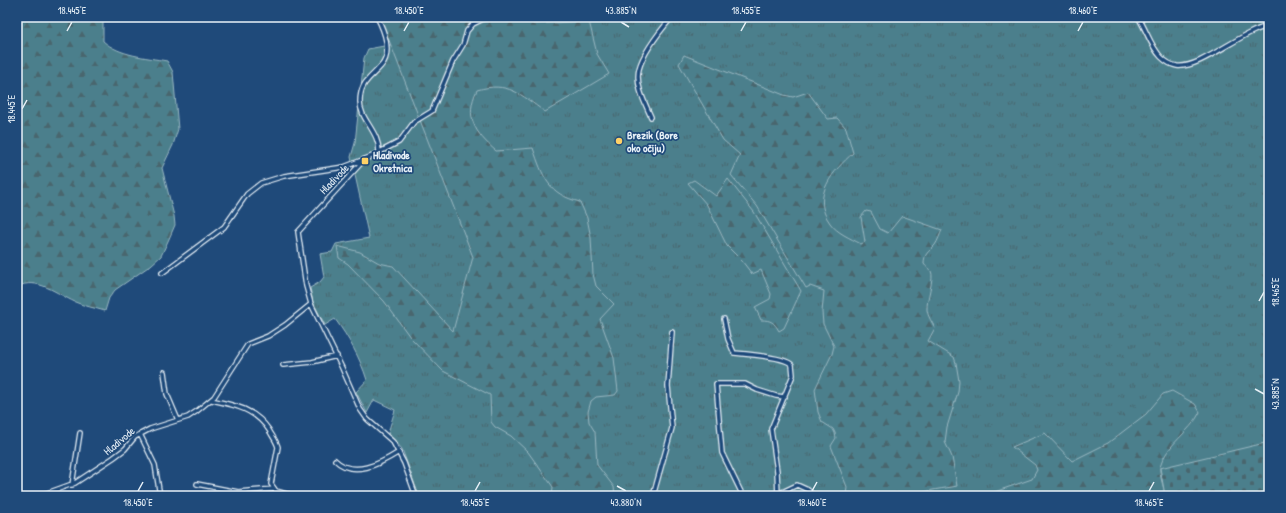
<svg xmlns="http://www.w3.org/2000/svg" width="1286" height="513" font-family="'Patrick Hand',sans-serif">
	<style>
		.grass { fill: url(#grass-tufts); stroke: #9ab8c2 }
		.forest { fill: url(#forest-firs); stroke: #9ab8c2 }
		.cemetery { fill: url(#cemetery-stones); stroke: #9ab8c2 }
		.lines { fill: none; stroke-linecap: round; stroke-linejoin: round }
		.minor-casing { stroke: #e8f1f8; stroke-width: 6 }
		.minor { stroke: #1f4a7a; stroke-width: 3.5 }
		.ticks { fill: none; stroke: #e8f1f8; stroke-width: 1.5 }
		.poi-dot { fill: #ffd166; stroke: #1f4a7a; stroke-width: 1.5 }
		.labels { text-anchor: middle; stroke-width: 3.5; stroke-linejoin: round; paint-order: stroke }
		.poi-label { font-size: 11px; font-weight: bold; fill: #e8f1f8; stroke: #1f4a7a; text-anchor: start }
		.street-label { font-size: 11px; fill: #e8f1f8; stroke: #1f4a7a }
		.neatline { fill: none; stroke: #e8f1f8; stroke-width: 1.5 }
		.ticks-label { font-size: 10px; text-anchor: middle; fill: #e8f1f8 }
	</style>
	<defs>
		<pattern id="grass-tufts" width="24" height="20" patternUnits="userSpaceOnUse"><rect width="24" height="20" fill="#4b7f8c"/><path d="M3 7l-1-3M5 7V3M7 7l1-3M15 17l-1-3M17 17v-4M19 17l1-3" fill="none" stroke="#49666e"/></pattern>
		<pattern id="forest-firs" width="22" height="20" patternUnits="userSpaceOnUse"><rect width="22" height="20" fill="#4b7f8c"/><path d="M5 1l3.5 6h-7zM16 11l3.5 6h-7z" fill="#49666e"/></pattern>
		<pattern id="cemetery-stones" width="16" height="16" patternUnits="userSpaceOnUse"><rect width="16" height="16" fill="#4b7f8c"/><path d="M2 7V4a2 2 0 0 1 4 0v3zM10 15v-3a2 2 0 0 1 4 0v3z" fill="#49666e"/></pattern>
	</defs>
	<rect width="100%" height="100%" fill="#1f4a7a"/>
	<filter id="ink" filterUnits="userSpaceOnUse"><feTurbulence type="fractalNoise" baseFrequency=".025" numOctaves="2"/><feDisplacementMap in="SourceGraphic" scale="8" xChannelSelector="R" yChannelSelector="G"/><feConvolveMatrix kernelMatrix="1 2 1 2 8 2 1 2 1" color-interpolation-filters="sRGB"/></filter>
	<g filter="url(#ink)">
		<!-- grass -->
		<path class="grass" d="M444,17h825v479h-850l-17,-47 -14,-16 7,-23 -21,-10 -7,13 -11,-21 11,-12c-7,-22 -18,-42 -32,-61l-10,6 -12,-23 -3,-14 10,-6 4,-5 -4,-23 12,-2 4,-8 33,-6 -18,-81 4,-14 9,-85 4,-9 43,-8z"/>
		<!-- forest -->
		<path class="forest" d="M17,17h86v24c17,15 42,16 64,20l6,11 5,57 -5,16 -11,23 12,48 1,9 -7,16 -7,15 -10,9 -36,25 -6,8 -4,13c-10,-3 -21,-5 -30,-9 -18,-8 -38,-26 -58,-15z
			M380,17h146l7,7 56,-3 8,33 12,20 -64,38c-25,-18 -37,-31 -68,-22 -13,27 -2,43 19,61l37,-3c10,29 15,46 47,54l7,16 4,20 2,36 3,12 18,18 -14,15 14,39 4,33 -3,4 -19,2 -5,4 -3,11 1,10 6,10 2,33 17,22 1,9h-63l1,-9 -25,-35 -17,-16 -16,-9 -4,-5 -1,-27 -47,-24 -33,-34 -26,-36 -36,-37 -9,-6 -2,-12 23,6 19,11 14,3 60,65 20,-74z
			M684,55l100,40 9,2 15,-5 20,27 9,-1 9,10 7,25c-19,17 -43,43 -23,70 7,10 20,15 31,21l4,-2 -4,-25 5,-6 5,1 9,17 8,4 14,-17 40,14c-2,4 -4,11 -7,15 -6,7 -11,8 -11,19 2,3 5,5 7,7 4,7 -5,29 -4,39 1,7 5,12 8,18l-7,13 26,16 2,6 3,18 -1,11 -11,35 -2,15 7,15 5,29c-13,3 -30,3 -41,10h-70l1,-9 -16,-41 5,-8 -1,-5 -2,-4 -11,-7 -4,-10 -3,-23 17,-35 2,-8 -11,-22 -1,-12 2,-21 -14,-5 -4,2 -49,-82 -26,-31 9,-20 -17,-15 -44,-76z
			M728,179l26,33 47,79 -17,37 -5,3c-5,-9 -8,-11 -18,-11l-6,-13 15,-8 1,-5 -10,-24 -9,4 -10,-13 -15,-15 -20,-41 -19,-22 6,-3 22,16z
			M1172,391l23,13 5,8c-10,21 -34,32 -40,55 -1,8 4,20 5,28l18,1h-200l49,-17 5,-9 -2,-5 -23,-18 33,-14 27,28 36,-18 38,-29 17,-20z"/>
		<!-- cemetery -->
		<path class="cemetery" d="M1269,442v54l-104,-1 -5,-27z"/>
		<g class="lines">
			<!-- minor casing -->
			<g class="minor-casing">
				<path id="minor" d="M377,17c7,13 16,36 4,49 -11,13 -21,16 -21,36 0,18 20,30 19,51
					M1138,17c8,12 13,30 23,40 4,4 10,8 16,9 24,3 64,-35 92,-40
					M342,18l2,-1
					M651,117c-6,-14 -16,-32 -12,-48 4,-16 22,-39 33,-52
					M162,273l62,-46 23,-33 14,-11 23,-7 60,-9 26,-10 29,-15 15,-20 18,-11 21,-50 10,-16 4,-14 6,-7 14,-7
					M311,304l-5,-18 -8,-54 66,-72
					M724,319l4,20 6,14c11,1 52,4 58,12l1,10 -22,54 6,42 1,25
					M283,365l29,-3 25,-6
					M164,372l3,22 11,26
					M211,400c24,5 44,9 58,30 3,6 7,10 9,17l-7,37 5,7 17,5
					M140,434l15,31 5,31
					M335,460c18,18 45,4 64,-8
					M197,484l41,8 36,-3
					M72,485l8,-52
					M39,496l36,-13 38,-25 12,-9 10,-12 15,-8 38,-12 9,-6 17,-14 34,-53 20,-8 17,-11 26,-21 31,64 18,41 7,10 26,23 11,21 12,33
					M653,496l19,-68 -4,-42 4,-54
					M743,496l-21,-43 -6,-69h29l12,6 19,6 9,1
					M764,496l14,-2 19,-9 11,5 6,6"/>
			</g>
			<!-- minor -->
			<use href="#minor" class="minor"/>
		</g>
	</g>
	<!-- ticks -->
	<path class="ticks" d="M621,22l8,5M67,31l5,-9M404,31l5,-9M741,31l5,-9M1078,31l5,-9M22,109l5,-9M1259,301l5,-9M1255,389l9,5M617,486l9,5M138,491l5,-9M475,491l5,-9M812,491l5,-9M1149,491l5,-9"/>
	<!-- markers -->
	<g class="poi-dot">
		<circle cx="619" cy="141" r="4"/>
		<rect x="361" y="157" width="8" height="8" rx="2"/>
	</g>
	<g class="labels">
		<!-- poi labels -->
		<g class="poi-label">
			<text x="627" y="139">Brezik (Bore<tspan x="627" dy="13">oko očiju)</tspan></text>
			<text x="373" y="159">Hladivode<tspan x="373" dy="13">Okretnica</tspan></text>
		</g>
		<!-- street labels -->
		<g class="street-label">
			<text transform="translate(334 179) rotate(-46)" y="4">Hladivode</text>
			<text transform="translate(119 441) rotate(-40)" y="4">Hladivode</text>
		</g>
	</g>
	<!-- margin -->
	<rect width="1286" height="513" fill="none" stroke="#1f4a7a" stroke-width="44"/>
	<rect x="22" y="22" width="1242" height="469" class="neatline"/>
	<g class="ticks-label">
		<text x="72" y="14">18.445°E</text>
		<text x="409" y="14">18.450°E</text>
		<text x="621" y="14">43.885°N</text>
		<text x="746" y="14">18.455°E</text>
		<text x="1083" y="14">18.460°E</text>
		<text transform="translate(11 109) rotate(-90)" y="4">18.445°E</text>
		<text transform="translate(1275 292) rotate(-90)" y="4">18.465°E</text>
		<text transform="translate(1275 394) rotate(-90)" y="4">43.885°N</text>
		<text x="138" y="506">18.450°E</text>
		<text x="475" y="506">18.455°E</text>
		<text x="626" y="506">43.880°N</text>
		<text x="812" y="506">18.460°E</text>
		<text x="1149" y="506">18.465°E</text>
	</g>
</svg>
